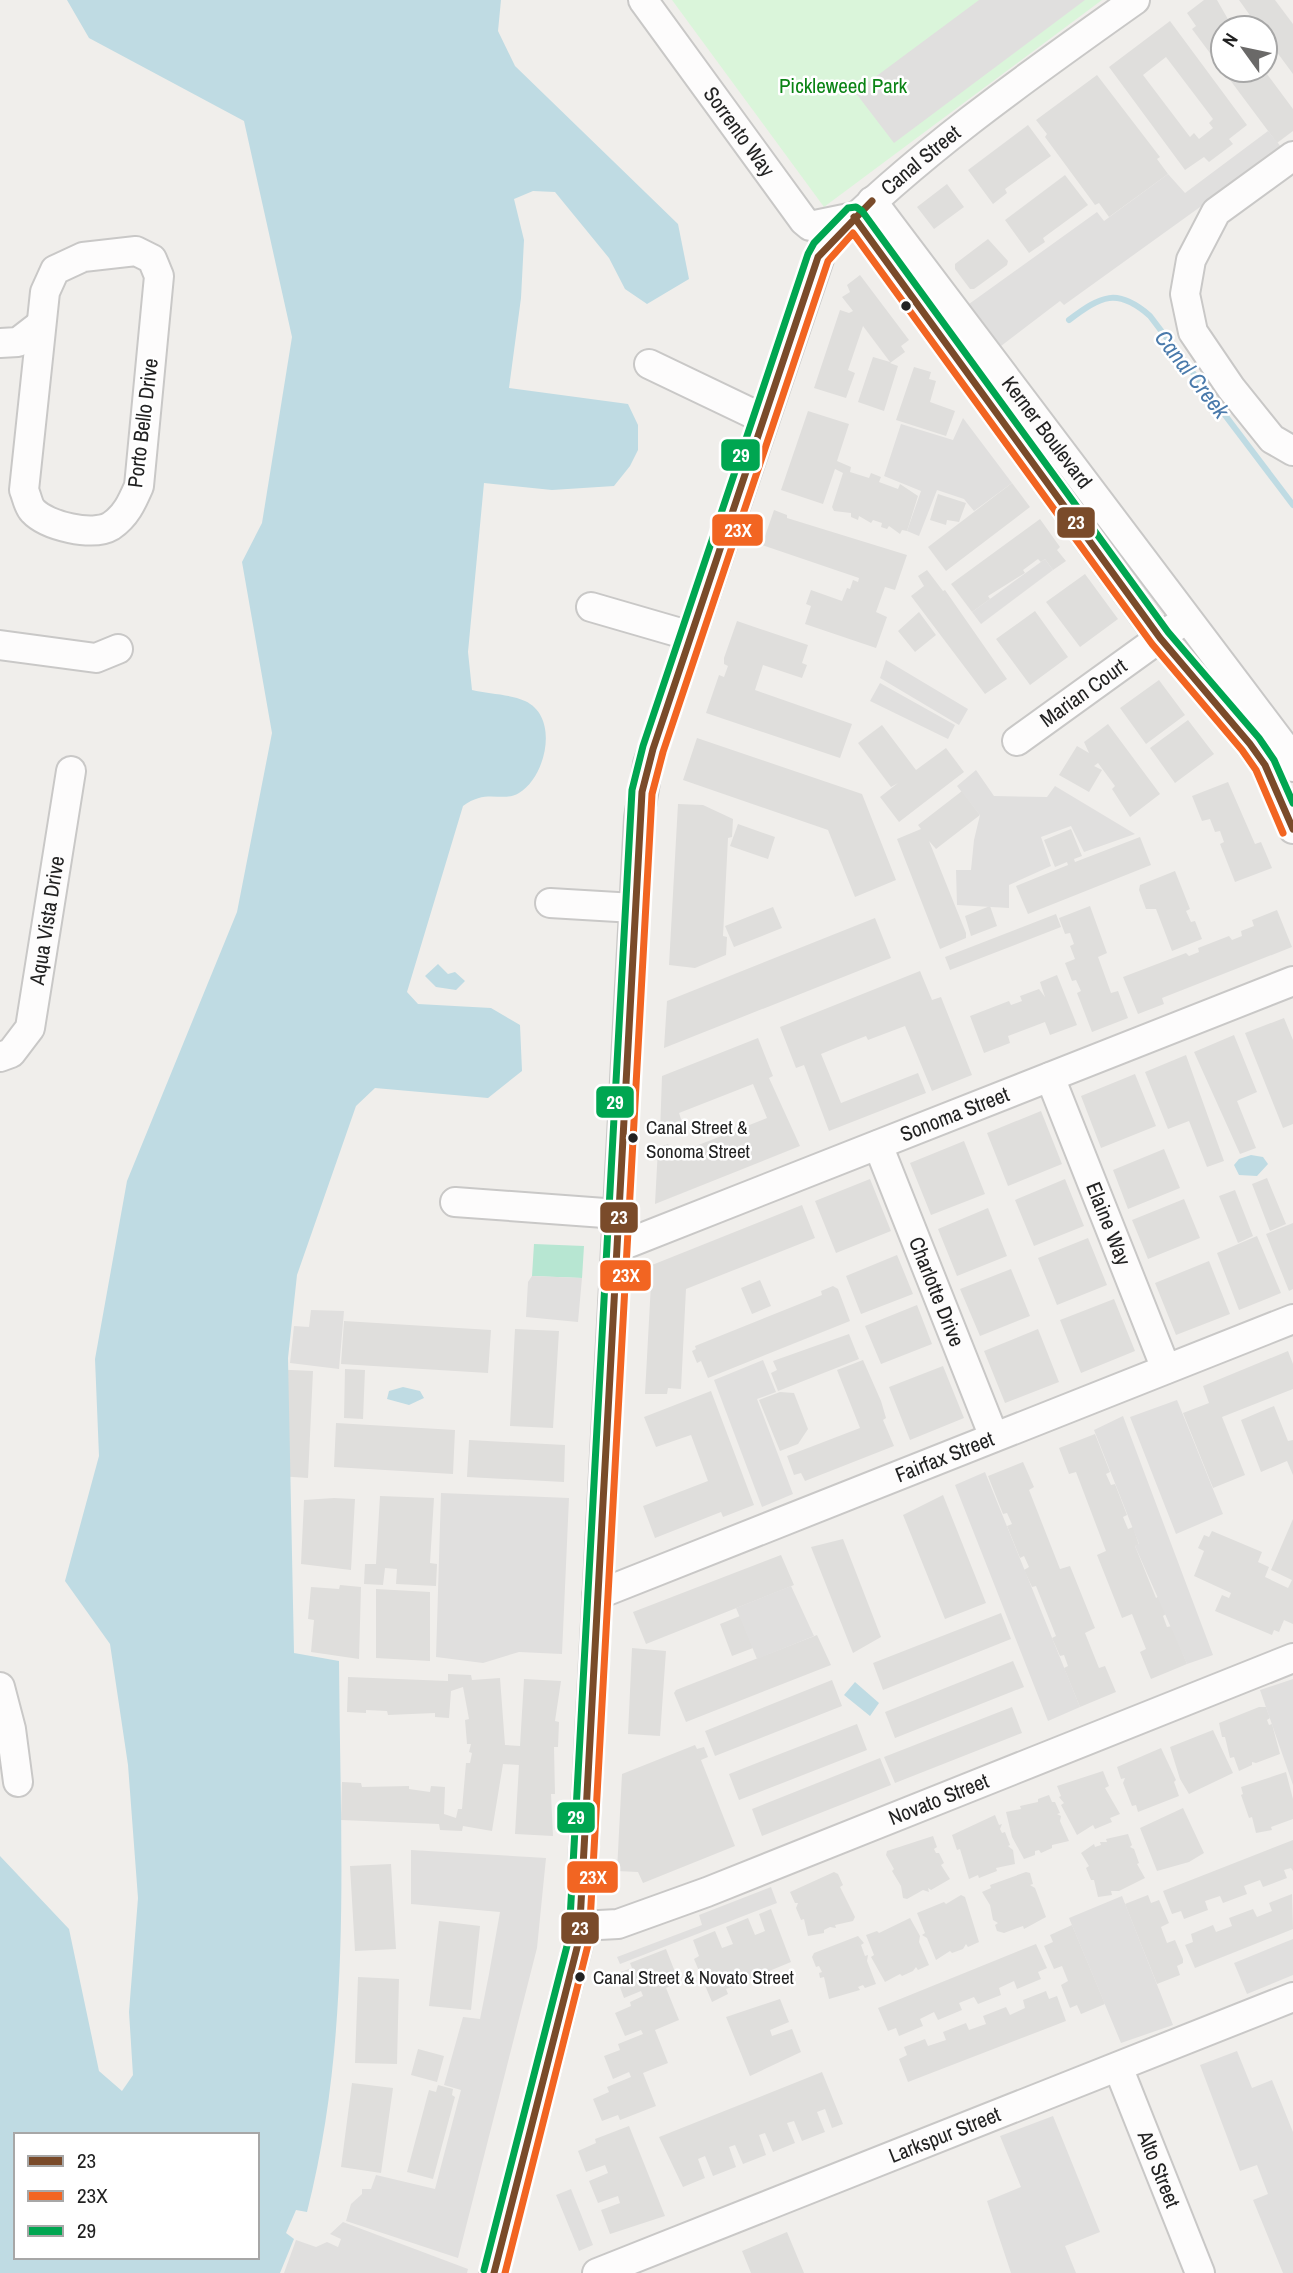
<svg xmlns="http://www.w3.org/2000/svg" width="1293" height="2273" font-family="'Archivo Narrow',sans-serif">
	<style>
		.residential { fill: #dfdedc; fill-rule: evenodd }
		.park { fill: #daf5da }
		.pitch { fill: #b7e6d2 }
		.parking { fill: #e0dfde }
		.water { fill: #bfdbe3; fill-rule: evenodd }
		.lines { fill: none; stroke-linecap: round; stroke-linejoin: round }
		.stream { stroke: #bfdbe3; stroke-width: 6 }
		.minor-casing { stroke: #c9c8c7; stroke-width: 32 }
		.minor { stroke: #fdfcfc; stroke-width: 28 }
		.bus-1-casing { stroke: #fff; stroke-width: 12 }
		.bus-2-casing { stroke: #fff; stroke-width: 12 }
		.bus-3-casing { stroke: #fff; stroke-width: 12 }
		.bus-1 { stroke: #7a4b2a; stroke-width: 7 }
		.bus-2 { stroke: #f26522; stroke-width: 7 }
		.bus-3 { stroke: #00a651; stroke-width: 7 }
		.bus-dot { fill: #222; stroke: #fff; stroke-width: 2.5 }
		.labels { text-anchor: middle; stroke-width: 5; stroke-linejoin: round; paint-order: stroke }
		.bus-label { font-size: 19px; fill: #222; stroke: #fff; text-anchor: start }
		.park-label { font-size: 21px; fill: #0c8416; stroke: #fff }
		.street-label { font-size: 21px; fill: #222; stroke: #fff }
		.water-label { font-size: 23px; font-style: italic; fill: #4a7aab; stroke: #fff }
		.line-badge { stroke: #fff; stroke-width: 2.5 }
		.badge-label { font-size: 19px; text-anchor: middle; font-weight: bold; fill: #fff }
	</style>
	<rect width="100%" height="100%" fill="#f0eeeb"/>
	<!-- residential -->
	<path class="residential" d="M1204,0h13l16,28h-10v42h41l29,39v22l-16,12 -85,-114 4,-3 -9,-13z
		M1239,0h36l18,24v50l-28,-38v-8h-6z
		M1170,21l77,104 -18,14 4,5 -24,18 -5,-5 -19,13 -76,-103zM1166,57l47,62 -4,4 4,5 -14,11 -5,-6 -4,4 -47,-62z
		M1097,75l63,82 -3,2 11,15 -59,43 -10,-14 -4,2 -50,-68 2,-3 -11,-14z
		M1028,125l23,31 -46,33 2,4 -14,11 -25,-34z
		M1065,175l23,30 -45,33 2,4 -16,11 -24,-33z
		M947,184l17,23 -30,22 -17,-22z
		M988,239l20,22 -1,4 -33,24h-4l-15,-20v-5z
		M860,275l49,65 -8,6 4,6 -15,11 8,3 -14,45 -26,-9 15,-45 17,5 -27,-36 -15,44 7,3 -9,25 -32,-10 26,-78 9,3 4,-2 -11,-14 8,-5 -3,-7z
		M914,367l17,5 -2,7 7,2 -6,21 25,9 -9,25 -50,-16z
		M808,411l41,13 -12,37 14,6 -1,5 19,6 2,-5 10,4 -2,5 19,7 2,-5 18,12 -11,35 -5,-1 -2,4 -11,-8 -2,3 -6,-2 1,-4 -9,-3 -2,3 -12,-7 -1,4 -7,-3v-4l-17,-2 -2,-4 11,-34 -8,-4 -12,35 -42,-14z
		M1012,483l18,24 -84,64 -18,-24z
		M938,494l28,9 -7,19 -12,-2 -1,5 -16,-5z
		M774,510l13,5v3l120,37 -12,35 -10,-3 -9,25 11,5 -11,31 -71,-24 6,-18 -5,-2 5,-14 31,11 5,-13 3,1 3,-9 5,2 1,-4 -97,-33z
		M1040,519l20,28 -3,3 9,11 -13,9 -8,-11 -4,3 -3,-3 -15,11 2,3 -37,23 2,3 -18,13 -21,-28z
		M927,570l16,21 2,-1 62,89 -22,15 -74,-98 13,-10 -6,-10z
		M1085,574l33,45 -38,28 -34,-45z
		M1035,611l33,46 -38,28 -34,-46z
		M919,612l17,23 -21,17 -17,-21z
		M737,621l71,24 -6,18 5,2 -5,13 -39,-13 -8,25 97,34 -12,34 -134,-45 13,-38 5,2 4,-11 -4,-2v-6z
		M1159,680l26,35 -39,29 -26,-36z
		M1188,720l26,34 -39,29 -25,-35z
		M1108,724l52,70 -30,23 -18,-28 3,-3 -17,-23 -4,3 8,4 -13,22 -30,-17 18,-29 12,7 -5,-11z
		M882,725l34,45 30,-22 18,24 -65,50 -19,-25 18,-14 -7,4 -33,-44z
		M697,738l165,56 34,86 -41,17 -27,-67 -145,-50z
		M1228,782l27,62 6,-2 11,26 -37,14 -15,-38 4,-2 -4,-11 -5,1 -5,-13 -8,2 -10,-25z
		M962,791l18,24 -44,34 -7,-8 37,92v5l-26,11 -43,-110 24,-10 -3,-4z
		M678,804l25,1 30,14 -1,18 -4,1 -5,98 4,1 -1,18 -31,13 -26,-3z
		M738,824l37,13 -7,22 -38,-13z
		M1071,829l11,27 -8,3 1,3 65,-25 11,28 -123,49 -12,-28 52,-21 -1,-3 -12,5 -11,-27z
		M1175,871l15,38 -4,2 5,11 4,-1 7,18 -30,12 -16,-42h-10l-7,-19 1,-5z
		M990,906l7,20 -26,10 -6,-20z
		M1090,906l17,47 -9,4 13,36 7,-2 10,27 -36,14 -15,-39 4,-2 -5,-11 -4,1 -7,-18 10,-4 -5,-13 4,-2 -4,-11 -5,1 -6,-16z
		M773,907l9,21 -48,19 -9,-21z
		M1277,910l15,37 -130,51 2,6 -26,10 -15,-37 63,-24 3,3 10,-4 -1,-4 31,-12 3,4 10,-4 -1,-5 13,-5 -2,-6z
		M1056,914l5,13 -111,43 -5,-13z
		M875,918l16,40 -227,90 3,-47z
		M920,971l12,29 9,-3 31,78 -40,16 -27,-65 -37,14 -2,-4 -28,11 -17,7 20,49 77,-30 8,20 -97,38 -25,-66 -8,3 -16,-41z
		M1057,975l20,50 -27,10 -5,-13 -37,14 2,7 -26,10 -14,-37 39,-15 2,4 11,-4 -2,-5 19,-7 6,8 -5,-15z
		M1284,1018l9,22v84l-10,4 -38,-95z
		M1234,1035l23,57 -20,9 19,47 -16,6 -46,-102z
		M758,1038l15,38 -4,2 31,68 -145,58 3,-56 10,-4 5,11 94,-37 -14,-34 -74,29 4,12 -23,9 2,-58z
		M1186,1055l38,106 -17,6 -18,-46 -21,8 -23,-57z
		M1135,1074l21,52 -55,22 -20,-52z
		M1041,1111l21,53 -54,22 -21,-53z
		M964,1141l21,53 -54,21 -21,-52z
		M1164,1149l16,39 -52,21 -15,-39z
		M1267,1178l19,46 -16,7 -18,-47z
		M870,1179l21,52 -55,22 -21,-52z
		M1065,1179l19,47 -50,20 -19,-46z
		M1235,1190l18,46 -15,7 -19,-47z
		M1184,1199l16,39 -52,21 -16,-39z
		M802,1205l13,33 -129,51 -5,100 -13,-1 -1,6h-22l7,-129z
		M988,1208l19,48 -50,20 -19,-47z
		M1293,1223v66l-4,2 -23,-57z
		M1257,1236l24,57 -42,17 -22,-57z
		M1088,1238l19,47 -50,20 -19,-47z
		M897,1255l16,39 -52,20 -15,-38z
		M1209,1261l21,53 -54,21 -21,-52z
		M1011,1269l19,47 -50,20 -20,-47z
		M760,1280l11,26 -19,8 -11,-26z
		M833,1286l5,3 12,32 -142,57 -7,-17 -4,2 -5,-12 4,-2 -1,-3 127,-51 -1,-4z
		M1114,1299l21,52 -54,22 -21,-53z
		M917,1305l15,39 -51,20 -16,-38z
		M344,1321l147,9 -3,43 -147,-9z
		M515,1329l44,2 -6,97 -43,-2z
		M1038,1329l21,53 -54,21 -21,-52z
		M849,1334l10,25 -81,32 -7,-18 6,-3 -4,-9z
		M1288,1351l5,13v25l-71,28 23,58 -32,13 -30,-75 26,-10 -6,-17z
		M863,1360l18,41 5,17 -3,2 11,26 -89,35 -4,-8 -7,2 -7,-19 73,-28 -23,-58z
		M943,1366l21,52 -54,22 -21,-53z
		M269,1369l44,2 -5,107 -45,-3z
		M345,1369l20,1 -2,49 -19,-1z
		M711,1391l43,114 -31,12 -2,-5 -66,26 -12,-32 65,-25 -17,-46 -35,12 -12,-30z
		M780,1392l14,1 14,36 -10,15 -18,7 -21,-51z
		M1274,1406l14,35 5,-1v35l-6,-14 -26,11 -20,-52z
		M336,1423l119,7 -2,44 -119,-7z
		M1095,1434l15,38 -4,2 5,11 4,-1 12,31 -4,2 5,12 5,-2 6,18 -4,1 21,52 3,-2 7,18 -3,2 4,11 5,-1 15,38 -36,15 -11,-27 6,-3 -14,-35 -10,4 -25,-63 9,-4 -30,-79 -7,2 -10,-26z
		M469,1440l96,5 -1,37 -97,-5z
		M1023,1462l11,25 -5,3 31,79 10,-3 25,62 -10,5 14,35 6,-2 11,26 -36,15 -16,-39 4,-2 -4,-11 -4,1 -8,-18 4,-2 -20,-50 -4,1 -8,-17 5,-3 -5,-11 -4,2 -13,-32 5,-2 -5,-11 -4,1 -15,-38z
		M943,1495l43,108 -41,16 -42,-104z
		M380,1496l54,2 -4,65 7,1 -1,22 -40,-2 1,-15 -12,-1 -2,17 -19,-1 1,-20h11z
		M334,1498l21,1 -4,71 -50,-6 3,-64z
		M1293,1519v105l-9,-4 -5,12 -5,-2 -2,5 -57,-24 7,-16 7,3 2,-5 -37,-17 10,-25 -6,-3 6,-13 5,2 3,-6 50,21 -4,10 11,5 -4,10 23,11 4,-8 -21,-10z
		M843,1539l38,98 -28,16 -42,-106z
		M781,1555l13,30 -148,59 -13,-32z
		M340,1585l21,2 -2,72 -48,-7 3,-32 -6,-1 3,-32 28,2z
		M376,1589l54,3v69l-54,-3z
		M1001,1613l10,26 -128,51 -10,-27z
		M740,1616l13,32 -21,8 -12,-32z
		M817,1635l14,30 -145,57 -12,-29 2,-3z
		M632,1648l34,3 -6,85 -32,-2z
		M1013,1661l11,26 -129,51 -10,-26z
		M448,1674l23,1 1,5 28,-2 5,67 15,1 4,-67 37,2 -6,40 4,1 -1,25h-4l1,47h-4l2,42 -38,-2 4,-69 -16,-1 -11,67 -29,-5 -1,5 -22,-1 -1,-6 -98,-4 1,-38 19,1 1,4 47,-1v3l21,3 1,-6 14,1 -1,27 12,4 2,-9h4l4,-46h4l2,-10 -3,-1 2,-8h-4l-2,-24 4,-1 -6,-32 -12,4 -2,27 -14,-1v-4l-47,2 -1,-4 -21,-1v3l-19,-1 1,-35 100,4z
		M832,1680l10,26 -127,50 -10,-25z
		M1012,1707l10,26 -127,50 -11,-26z
		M1259,1707h7l4,11 -3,2 2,5 3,-1 8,30 -24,9 -4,-1v3l-13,6 -5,-14 -4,1 -5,-21h-3l-3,-14z
		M857,1724l10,26 -128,50 -10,-26z
		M1213,1730l20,43 -44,21 -9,-15 -10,-32z
		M695,1745l2,4 7,-2 4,10 -7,3 34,86 -92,37 -5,-11 -21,-1 5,-97z
		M1161,1748l15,32 -2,2 5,14 -41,16 -2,-7 -4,1 -9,-23 2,-5 -4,1 -4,-12z
		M880,1758l11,27 -129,51 -10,-27z
		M1103,1771l6,15 -4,2 15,26 -10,4 2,4 -17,7 -2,-4 -16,10 -16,-30 3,-2 -5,-6 2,-1 -4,-10z
		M1286,1772l7,27v20l-22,8 1,3 -16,3 -4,-16 -3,1 -8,-23 2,-1 -2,-7z
		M1049,1795l3,7h3l5,11 -3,1 4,2 -1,5 9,20 -17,4v3l-11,5 -2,-3 -4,1v4l-11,4 -12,-22 -6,-25 15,-3 -1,-3 18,-4v-3z
		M1183,1808l21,45 -15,9 -32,9 -17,-43z
		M995,1815l4,10 3,-1 -2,5 2,4 3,-1 5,13 -2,1 5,4 2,14 -19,4 1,3 -18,7 -1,-3 -9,4 -9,-30 -3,1 -5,-15z
		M1128,1834l4,11 -2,2 4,2 5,14 -2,1 8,14 -26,13h-8l1,4 -14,2 -4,-17h-3l-5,-12 3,-2 -8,-13 13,-9 1,3 6,-2 -1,-3h7l-1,-3z
		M933,1836l4,11 -3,2 2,4h3l5,10 -3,2 9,14 -19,11 -3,-2 1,4 -6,-2 -16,9 -4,-1 -2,-12 -9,-15 2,-2 -8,-14 1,-4z
		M1293,1840v31l-2,-3 -7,2 3,8 -24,9 -3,-7 -16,6 3,8 -24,9 -3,-7 -15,5 3,9 -24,9 -3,-8 -9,3 -9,-23z
		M391,1864l5,85 -41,2 -5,-85z
		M834,1872l4,2 5,11 -3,2 15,30 -2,4 -18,4 1,3 -6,-1 -6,3v3l-16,3 -4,-17 -3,1 -5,-12 2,-5h-3l-5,-11z
		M1026,1872l4,1 3,11 -3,1 5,3 11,29 -22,12 -1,-3 -19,7 -7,-2 -2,-6 3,-2 -5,-3 -3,-15 -8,-13 9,-4 -1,-3z
		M1292,1894l1,35 -98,39 -10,-23 8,-3 -2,-8 22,-9 3,7 16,-6 -3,-8 24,-9 4,8 15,-6 -3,-8z
		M961,1895l4,2 14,45 -11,5 -2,-3 -3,5 -11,4 -2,-2 -14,9 -9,-22 -5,-3 3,-2 -8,-20 27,-11 2,2z
		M1148,1895l3,8 8,-3 10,23 -8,4 6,16 8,-3 8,19v4l-6,3 3,9 -23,9 -32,-80z
		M771,1909l20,53 -65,27 2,5 -16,8 -18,-43 5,-3 -6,-16 22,-9 7,17 11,-4 -7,-17 22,-9 7,17 10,-4 -6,-17z
		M910,1918l10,18 -1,6 10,23 -11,5 -2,-3 -3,4 -11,5 -2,-2 -15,8 -14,-25 3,-2 -8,-20 11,-4 2,2z
		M439,1921l41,5 -9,84 -42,-4z
		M1072,1925l33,79 -24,10 -4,-9 -7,3 -9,-23 7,-4 -6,-15 -8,3 -10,-23 9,-4 -3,-7z
		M858,1936l6,7 -3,2 4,11 3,-1 -1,6 9,23 -11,4 -2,-3 -5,2 2,3 -31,9 -5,-22 -4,1 -1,-5 3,-1 -3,-6 -3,1 -4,-10 2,-4z
		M1036,1944l11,24 -9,4 3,7 -24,10 -3,-8 -15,7 2,7 -23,9 -4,-7 -15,6 3,7 -24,10 -4,-8 -14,7 3,7 -24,10 -3,-8 -8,3 -10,-23z
		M666,1949l13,33 -13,6 13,32 -24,10 13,33 -25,10 13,33 -36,14 -2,-5 -16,6 -9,-22 16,-7 -2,-5 24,-10 -2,-5 -16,7 -9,-23 16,-6 -2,-6 25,-10 -2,-4 -16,6 -10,-23 16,-7 -1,-4 13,-6 -2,-5 -17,7 -9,-24 17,-6 -2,-5z
		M358,1977l41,2 -2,85 -42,-1z
		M1046,1991l3,8 8,-3 9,25 -158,61 -9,-23 8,-4 -3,-8 21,-8 3,7 18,-6 -3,-8 23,-9 3,7 17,-6 -3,-8 23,-9 4,8 15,-7 -2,-8z
		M780,1999l9,23 -19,8 2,6 20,-7 9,23 -51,24 -24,-59z
		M418,2049l26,7 -7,26 -26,-7z
		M822,2072l21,52 -11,4 -7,-19 -8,3 8,20 -23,9 -8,-20 -7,2 8,20 -22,9 -8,-19 -6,2 7,20 -23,9 -8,-19 -6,2 7,20 -23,9 -8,-20 -7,3 7,19 -22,9 -24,-50z
		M352,2083l41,5 -12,85 -40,-6z
		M438,2085l15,4 -1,6 3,2 -22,82 -26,-7 22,-82 7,2z
		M629,2126l36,90 -55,18 -9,-24 19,-7 -2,-7 -20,7 -9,-22 19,-8 -3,-8 -19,7 -8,-21 18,-8 -1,-4z
		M787,2232l17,41h-53l-9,-22z"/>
	<!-- park -->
	<path class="park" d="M672,0h430l-278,207z"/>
	<!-- pitch -->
	<path class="pitch" d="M534,1244l50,2 -2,32 -50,-2z"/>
	<!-- parking -->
	<path class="parking" d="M979,0h106l-191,143 -39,-51z
		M1268,131l14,17 -218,157 -4,-4 -59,45 -32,-42 128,-92 7,9 64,-47 17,19z
		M963,418l49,65 -38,28 -10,-12 -27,-9 -18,46 -12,-5 14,-40 -37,-15 17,-52 52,16z
		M1045,559l8,11 -72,54 -9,-12z
		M886,660l82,49 -9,16 -79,-47z
		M880,683l75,42 -7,14 -78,-38z
		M976,770l18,26 53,1 8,-11 80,48 -51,18 -13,-26 -30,11 10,29 -42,19v23l-52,-3 -1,-35h15l3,-30 6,-25 -23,-29z
		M532,1276l50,2 -4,44 -52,-5 2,-35z
		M311,1310l33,1 -5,58 -49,-6 4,-37 15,1z
		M763,1360l13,32 -19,7 36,95 -31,13 -48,-127z
		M1177,1400l46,114 -47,20 -46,-117z
		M1123,1416l90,239 -26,9 -52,-118 4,-2 -45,-114z
		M985,1472l95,235 -32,14 -93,-236z
		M441,1493l128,5 -7,156 -43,-2 -36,11 -47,-6z
		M791,1586l23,50 -57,23 -21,-51z
		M1293,1679v106l-33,-95z
		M411,1850l135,8 -9,90 -79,310 -112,-37 5,-17 11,-10v-5h9l5,-14 59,14 26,-99 -17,-5 19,-68 17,2 9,-45 11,-62 -89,-8z
		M771,1887l6,16 -157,61 -3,-7 85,-32 -3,-10z
		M1122,1896l51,129 -52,18 -52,-125z
		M1293,1939v36l-46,19 -13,-31z
		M1237,2051l15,37 20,-8 21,52v141h-10l-30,-73 15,-6 -11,-29 -17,6 -40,-106z
		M1053,2116l47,116 -35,14 11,27h-65l-24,-72 34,-14 -21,-51z
		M571,2189l22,56 -14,6 -23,-56z
		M343,2222l125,47 -1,4h-183l12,-33 20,7 11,-5 11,5 3,-8 -11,-5z"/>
	<!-- water -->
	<path class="water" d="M67,0h434l-3,31 17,35 163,158 11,55 -42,25 -22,-15 -16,-31 -54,-66 -22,-1 -19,8 10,41 -3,58 -12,90 119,16 10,21v25l-8,16 -16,20 -62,4 -68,-7 -16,169 4,38c16,4 38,4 53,11 35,16 21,76 -6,92 -17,10 -32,-5 -56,13l-56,186 11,12 73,4 29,17 2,46 -34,27 -113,-10 -19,18 -59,169 -9,83 6,295 45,8c1,184 14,371 -32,551l-11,-2 -10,23 8,6 -14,34h-280v-417l69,73 30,142 23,20 11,-16 -4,-63 9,-114 -10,-133 -18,-121 -45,-63 34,-125 -4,-97 32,-178 110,-269 35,-179 -30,-171 20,-39 30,-186 -48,-216 -155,-83zM16,2135h241v122h-241z
		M438,964l10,10 7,-2 10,9 -9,9 -20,-3 -11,-11z
		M1251,1155l12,2 5,7 -11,12 -18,-1 -5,-10 5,-6z
		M403,1387l17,4 4,7 -15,7 -22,-6 2,-8z
		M855,1682l24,21 -9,13 -26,-21z"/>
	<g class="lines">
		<!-- stream -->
		<path class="stream" d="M1069,320c32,-24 48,-33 81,-4l143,189"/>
		<!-- minor casing -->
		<g class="minor-casing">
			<g id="minor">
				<path id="s1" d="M643,0l161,221 6,5 44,-9"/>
				<path d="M1293,156l-77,56 -25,48 -6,34 8,38 38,56 41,51 21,12"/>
				<path id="s2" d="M872,201l370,490 43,57 8,19"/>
				<path d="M854,217l306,421 90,106 15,21 28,64"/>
				<path d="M136,251l16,8 7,17 -20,210c-7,16 -13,30 -28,40 -18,11 -64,0 -78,-15 -5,-5 -6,-14 -9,-21l21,-198 10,-22 28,-13z"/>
				<path d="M0,343l18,-1 22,-17"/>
				<path d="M649,364l115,55"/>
				<path d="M591,607l100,29"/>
				<path d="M0,645l96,13 22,-9"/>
				<path id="s3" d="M1017,741l158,-114"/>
				<path d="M550,903l84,5"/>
				<path id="s4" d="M0,1057l11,-4 19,-25 41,-257"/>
				<path id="s5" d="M1050,1077l116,292"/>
				<path id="s6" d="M878,1145l116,292"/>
				<path d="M455,1202l163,12"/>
				<path id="s7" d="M616,1248l677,-267"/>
				<path id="s8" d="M597,1595l696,-276"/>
				<path d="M0,1687l11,42 7,53"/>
				<path id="s9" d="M580,1926l38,-2 89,-32 586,-234"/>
				<path id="s10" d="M1118,2067l82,206"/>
				<path id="s11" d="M494,2273l85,-333 60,-1122 9,-54 174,-514c95,-96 203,-172 313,-250"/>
				<path id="s12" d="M597,2273l696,-276"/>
			</g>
		</g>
		<!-- minor -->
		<use href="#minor" class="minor"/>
		<!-- bus-1 casing -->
		<g class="bus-1-casing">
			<path id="bus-1" d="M854,217l306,421 90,106 15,21 28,64
				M494,2273l85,-333 63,-1148 11,-43 165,-492 54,-56"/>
		</g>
		<!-- bus-2 casing -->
		<g class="bus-2-casing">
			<path id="bus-2" d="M505,2273l84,-332 63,-1147 11,-42 165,-491 25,-28 299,411 90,106 14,20 27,63"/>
		</g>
		<!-- bus-3 casing -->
		<g class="bus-3-casing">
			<path id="bus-3" d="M484,2270l85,-332 63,-1148 11,-44 165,-492 6,-11 34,-35 8,-1 6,4 306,421 91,106 15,22 19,43"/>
		</g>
		<!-- bus-1 -->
		<use href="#bus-1" class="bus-1"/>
		<!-- bus-2 -->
		<use href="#bus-2" class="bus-2"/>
		<!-- bus-3 -->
		<use href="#bus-3" class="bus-3"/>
	</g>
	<!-- markers -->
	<g class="bus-dot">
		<circle cx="906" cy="306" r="6"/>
		<circle cx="633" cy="1138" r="6"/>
		<circle cx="580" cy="1977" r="6"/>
	</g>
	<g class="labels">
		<!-- bus labels -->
		<g class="bus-label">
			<text x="646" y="1134">Canal Street &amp;<tspan x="646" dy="24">Sonoma Street</tspan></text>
			<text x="593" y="1984">Canal Street &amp; Novato Street</text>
		</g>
		<!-- park labels -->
		<g class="park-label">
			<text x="843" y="93">Pickleweed Park</text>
		</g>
		<!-- street labels -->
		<g class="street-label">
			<text dy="7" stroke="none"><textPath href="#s1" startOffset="163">Sorrento Way</textPath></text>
			<text dy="7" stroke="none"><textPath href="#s11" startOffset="2198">Canal Street</textPath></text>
			<text transform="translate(143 423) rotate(-83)" y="7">Porto Bello Drive</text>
			<text dy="7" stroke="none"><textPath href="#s2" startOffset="290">Kerner Boulevard</textPath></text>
			<text dy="7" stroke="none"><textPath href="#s3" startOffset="82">Marian Court</textPath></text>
			<text dy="7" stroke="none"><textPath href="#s4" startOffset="152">Aqua Vista Drive</textPath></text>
			<text dy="7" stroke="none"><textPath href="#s7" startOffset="364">Sonoma Street</textPath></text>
			<text dy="7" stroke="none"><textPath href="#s5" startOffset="158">Elaine Way</textPath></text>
			<text dy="7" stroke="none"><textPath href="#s6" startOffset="158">Charlotte Drive</textPath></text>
			<text dy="7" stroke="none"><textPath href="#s8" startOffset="374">Fairfax Street</textPath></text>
			<text dy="7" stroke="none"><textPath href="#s9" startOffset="382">Novato Street</textPath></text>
			<text dy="7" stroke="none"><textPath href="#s12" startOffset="374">Larkspur Street</textPath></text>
			<text dy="7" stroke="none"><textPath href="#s10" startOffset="110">Alto Street</textPath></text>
		</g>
		<!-- water labels -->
		<g class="water-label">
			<text transform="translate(1192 374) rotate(52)" y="8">Canal Creek</text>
		</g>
	</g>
	<g class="line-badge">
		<rect x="720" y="438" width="41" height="34" rx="7" fill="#00a651"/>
		<rect x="1056" y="506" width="40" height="33" rx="7" fill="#7a4b2a"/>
		<rect x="711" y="513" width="53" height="34" rx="7" fill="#f26522"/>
		<rect x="595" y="1085" width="40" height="34" rx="7" fill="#00a651"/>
		<rect x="599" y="1201" width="40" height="33" rx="7" fill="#7a4b2a"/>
		<rect x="599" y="1259" width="53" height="33" rx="7" fill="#f26522"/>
		<rect x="556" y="1801" width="40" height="33" rx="7" fill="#00a651"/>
		<rect x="566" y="1860" width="53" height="34" rx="7" fill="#f26522"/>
		<rect x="560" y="1911" width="40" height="34" rx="7" fill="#7a4b2a"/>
	</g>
	<g class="badge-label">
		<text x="741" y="462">29</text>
		<text x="1076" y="529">23</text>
		<text x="738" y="537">23X</text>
		<text x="615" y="1109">29</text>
		<text x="619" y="1224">23</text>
		<text x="626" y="1282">23X</text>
		<text x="576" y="1824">29</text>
		<text x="593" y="1884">23X</text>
		<text x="580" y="1935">23</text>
	</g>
	<!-- legend -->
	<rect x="14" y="2133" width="245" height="126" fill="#ffffff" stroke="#a7a7a7" stroke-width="2"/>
	<rect x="28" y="2156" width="35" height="10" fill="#7a4b2a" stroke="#a7a7a7" stroke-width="2"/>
	<text x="77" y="2168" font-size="21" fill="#222222">23</text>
	<rect x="28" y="2191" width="35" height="10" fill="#f26522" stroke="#a7a7a7" stroke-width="2"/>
	<text x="77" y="2203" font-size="21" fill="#222222">23X</text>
	<rect x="28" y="2226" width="35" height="10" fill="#00a651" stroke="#a7a7a7" stroke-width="2"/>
	<text x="77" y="2238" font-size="21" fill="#222222">29</text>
	<!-- north arrow -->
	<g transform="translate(1244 49) rotate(303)"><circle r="33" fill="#ffffff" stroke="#a7a7a7" stroke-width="2"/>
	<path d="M0-5L12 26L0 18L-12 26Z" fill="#6a6968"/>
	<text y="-10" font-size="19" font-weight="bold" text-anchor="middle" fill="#222222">N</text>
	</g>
</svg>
